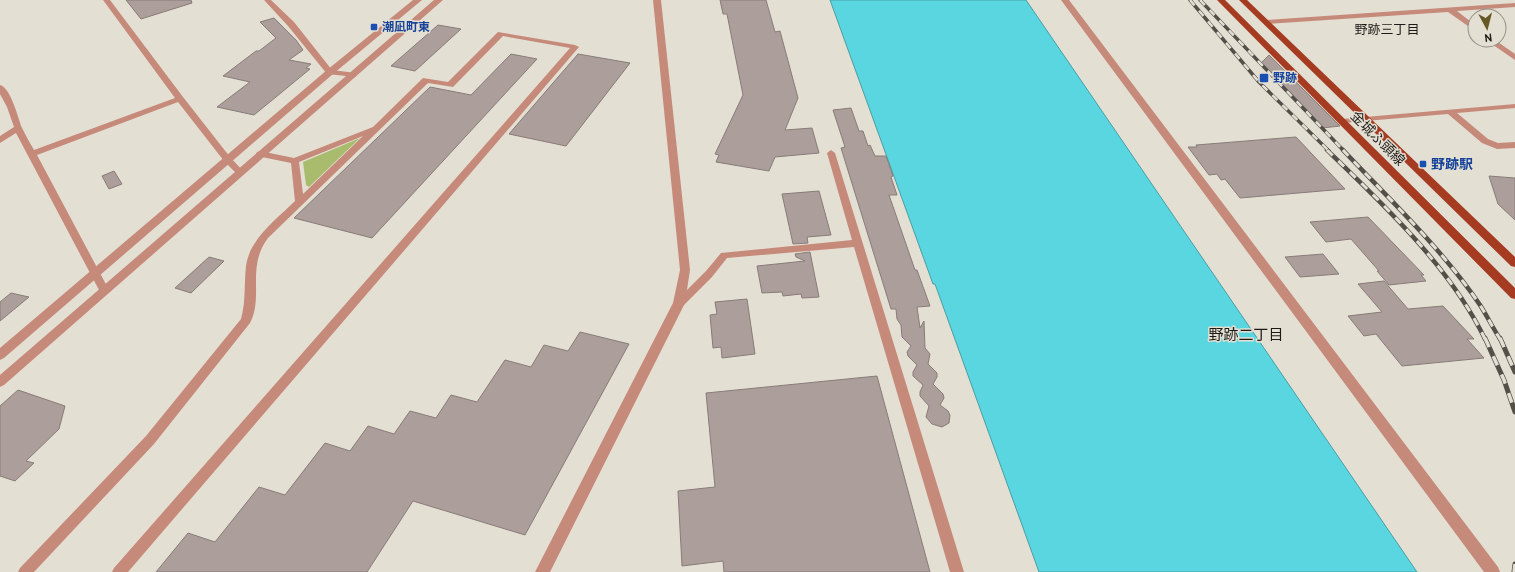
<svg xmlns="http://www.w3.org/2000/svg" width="1515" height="572" font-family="Overpass,'Noto Sans JP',sans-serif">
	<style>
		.green { fill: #a9bc6e }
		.water { fill: #5ad6e1; stroke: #489ea4 }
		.building { fill: #ab9e9b; stroke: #887c79 }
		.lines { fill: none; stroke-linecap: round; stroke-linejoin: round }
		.service { fill: #c68a7b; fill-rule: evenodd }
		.minor { fill: #c68a7b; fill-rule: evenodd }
		.tertiary { fill: #c68a7b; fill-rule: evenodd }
		.primary { fill: #a53c22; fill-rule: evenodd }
		.rail-far2-casing { stroke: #53504a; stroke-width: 3.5 }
		.rail-far1-casing { stroke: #53504a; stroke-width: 4.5 }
		.rail-casing { stroke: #53504a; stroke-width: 5 }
		.rail-far2 { stroke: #e4dfd3; stroke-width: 2.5; stroke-dasharray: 7; stroke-linecap: butt }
		.rail-far1 { stroke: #e4dfd3; stroke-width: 3; stroke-dasharray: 8; stroke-linecap: butt }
		.rail { stroke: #e4dfd3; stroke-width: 3.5; stroke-dasharray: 10; stroke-linecap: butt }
		.transit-dot { fill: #1a4fb4; stroke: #e4dfd3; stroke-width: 1.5 }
		.labels { text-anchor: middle; stroke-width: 3; stroke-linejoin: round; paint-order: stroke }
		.far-transit-label { font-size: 12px; font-weight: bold; fill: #164399; stroke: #e4dfd3; text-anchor: start }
		.far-neighbourhood-label { font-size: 13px; fill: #1d1b17; stroke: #e4dfd3 }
		.street-label { font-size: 14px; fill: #1d1b17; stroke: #e4dfd3 }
		.transit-label { font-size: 14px; font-weight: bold; fill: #164399; stroke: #e4dfd3; text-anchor: start }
		.neighbourhood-label { font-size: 15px; fill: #1d1b17; stroke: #e4dfd3 }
	</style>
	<rect width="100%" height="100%" fill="#e4dfd3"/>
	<!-- green -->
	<path class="green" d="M360,138l-51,49 -3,-2 -3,-23z"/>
	<!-- water -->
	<path class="water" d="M830,0h196l391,572h-378l-104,-288h-2z"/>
	<!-- building -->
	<path class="building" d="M126,0h65l1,3 -51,16z
		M720,0h46l9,32 5,-1 18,67 -13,32 27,-2 7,25 -44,4 -6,14 -53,-9 3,-7 -4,-1 28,-59 -16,-81h-4z
		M274,18l22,22 7,10 -14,10 22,4 -5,4 4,1 -56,46 -37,-8 33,-25 -27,-6 33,-25h3l17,-13 -16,-16z
		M438,25l23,4 -46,42 -24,-5z
		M511,54l26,5 -165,179 -78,-20 136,-131 41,8z
		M578,54l52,9 -64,83 -57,-12z
		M1269,55l71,71 -18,2 -61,-65z
		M851,108l8,23h4l5,15 2,-1 5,11h11l7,20 -2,1 6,18h-8l26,75h2l13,36 -13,1 3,21 4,-7 1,27 5,6 -2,10 9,9v4l-4,7 10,10 1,4 -4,7 8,6 2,4 -1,8 -7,4 -10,-3 -6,-7 3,-11 -9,-10v-4l3,-7 -10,-9v-4l4,-7 -9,-9 -1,-4 4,-6 -9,-9 -1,-12 -4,-6 -1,-10h-5l-50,-161 4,-1 -12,-37z
		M1296,137l49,52 -105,9 -15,-19 -4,1 -4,-6 -8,1 -21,-28h9l-1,-2z
		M114,171l8,13 -13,5 -7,-13z
		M1489,176l26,2v42l-17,-16z
		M819,191l12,44 -24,2 1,6 -15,1 -11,-50z
		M1368,217l56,58h-3l5,6 -37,4 -12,-14h2l-28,-32 -25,3 -16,-20z
		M810,252l9,45 -17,1 -1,-4 -18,2 -1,-4 -20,1 -5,-27 48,-5 -9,-4 -1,-3z
		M1323,254l16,20 -39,3 -15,-20z
		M209,257l15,4 -33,32 -16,-5z
		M1384,281l24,28 35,-3 31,33h-7l17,19 -82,8 -26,-32 -12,2 -16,-20 34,-4 -24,-28z
		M11,293l18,4 -29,24v-19z
		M747,299l8,55 -33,4 -1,-11 -8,1 -3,-33 7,-1 -2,-12z
		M580,332l49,12 -104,191 -112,-34 -46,71h-211l32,-39 27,9 44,-55 26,8 40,-52 25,8 18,-25 26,8 16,-23 26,7 15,-23 26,7 28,-42 26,7 13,-22 24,6z
		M877,376l53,196h-206l-1,-11 -41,5 -4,-75 37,-4 -9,-94z
		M18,390l47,16 -6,23 -33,32 8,2 -19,18 -15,-5v-70z"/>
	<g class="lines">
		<!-- service -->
		<path class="service" d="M103,0h7l73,97 47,60 14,15 -1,2h-6l-13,-13 -46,-59 -141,53 72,135 -1,3h-8l-1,-3 -83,-157 -16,10v-7l14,-9 -7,-20 -7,-13v-9c11,3 18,33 22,43 4,8 8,15 12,22l141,-52z
			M264,0h7l23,22 38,48 24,3v4l-29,-3 -39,-48z
			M498,32l77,13 4,2 -451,525h-16l2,-4 456,-520 -67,-12 -50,51 -25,-4 -160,155c-22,29 -4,58 -18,85l-96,121 -120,128h-16l2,-4 126,-132 95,-117c5,-18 3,-35 5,-53 4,-28 30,-46 49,-65l-4,-38 -34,-7 -1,-2 1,-2 3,-1 34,7 79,-31 50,-49 25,4zM363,136l-60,58 -4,-32z
			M1515,104v4l-58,5 31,26 10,4 17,-1v6l-18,1 -15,-6 -34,-29 -106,9 -4,-2 4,-2z
			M831,150l4,3 129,419h-14l-96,-325 -127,11 -15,19 -29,29h-8l-1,-3 32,-32 15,-18 131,-13 -25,-87z"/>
		<!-- minor -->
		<path class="minor" d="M653,0h8l29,270 -5,33 -135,269h-15l138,-269 7,-33z
			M1515,3v4l-58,4 18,14v6l-27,-19 -182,12 -4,-2 4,-2z
			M1486,40h9l20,14v6z"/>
		<!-- tertiary -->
		<path class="tertiary" d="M413,0h9l-89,74 -329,284 -4,2v-12l327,-278z
			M434,0h9l-439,385 -4,2v-12z
			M1061,0h8l429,567 2,5h-16z"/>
		<!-- primary -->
		<path class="primary" d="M1217,0h8l290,288v11l-4,-1z
			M1239,0h8l268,257v10l-4,-1z"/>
		<!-- rail-far2 casing -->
		<g class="rail-far2-casing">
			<path id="rail-far2" d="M1190,0l69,82 70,69
				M1200,0l144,151"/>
		</g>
		<!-- rail-far1 casing -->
		<g class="rail-far1-casing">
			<path id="rail-far1" d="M1327,150c58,56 123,117 158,189
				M1343,150c46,49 100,100 137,155 7,11 13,23 20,34"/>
		</g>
		<!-- rail casing -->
		<g class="rail-casing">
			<path id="rail" d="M1485,338l19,42 11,32
				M1500,338l15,34
				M1514,572l1,-8"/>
		</g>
		<!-- rail-far2 -->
		<use href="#rail-far2" class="rail-far2"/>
		<!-- rail-far1 -->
		<use href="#rail-far1" class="rail-far1"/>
		<!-- rail -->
		<use href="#rail" class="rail"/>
	</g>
	<!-- markers -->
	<g class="transit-dot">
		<rect x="370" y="23" width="8" height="8" rx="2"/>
		<rect x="1259" y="73" width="10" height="10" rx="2"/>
		<rect x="1419" y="160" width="8" height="8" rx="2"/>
	</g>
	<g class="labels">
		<!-- far-transit labels -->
		<g class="far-transit-label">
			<text x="382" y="31">潮凪町東</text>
			<text x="1273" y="82">野跡</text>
		</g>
		<!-- far-neighbourhood labels -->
		<g class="far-neighbourhood-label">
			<text x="1387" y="34">野跡三丁目</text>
		</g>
		<!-- street labels -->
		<g class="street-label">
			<text transform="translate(1378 138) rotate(45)" y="5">金城ふ頭線</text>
		</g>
		<!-- transit labels -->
		<g class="transit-label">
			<text x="1431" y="169">野跡駅</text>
		</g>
		<!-- neighbourhood labels -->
		<g class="neighbourhood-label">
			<text x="1246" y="340">野跡二丁目</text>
		</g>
	</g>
	<!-- north arrow -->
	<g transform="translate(1487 28) rotate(173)"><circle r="19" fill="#e4dfd3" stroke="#949188"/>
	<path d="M0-3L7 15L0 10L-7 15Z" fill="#665926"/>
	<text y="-6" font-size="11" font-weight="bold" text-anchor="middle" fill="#1d1b17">N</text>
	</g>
</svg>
